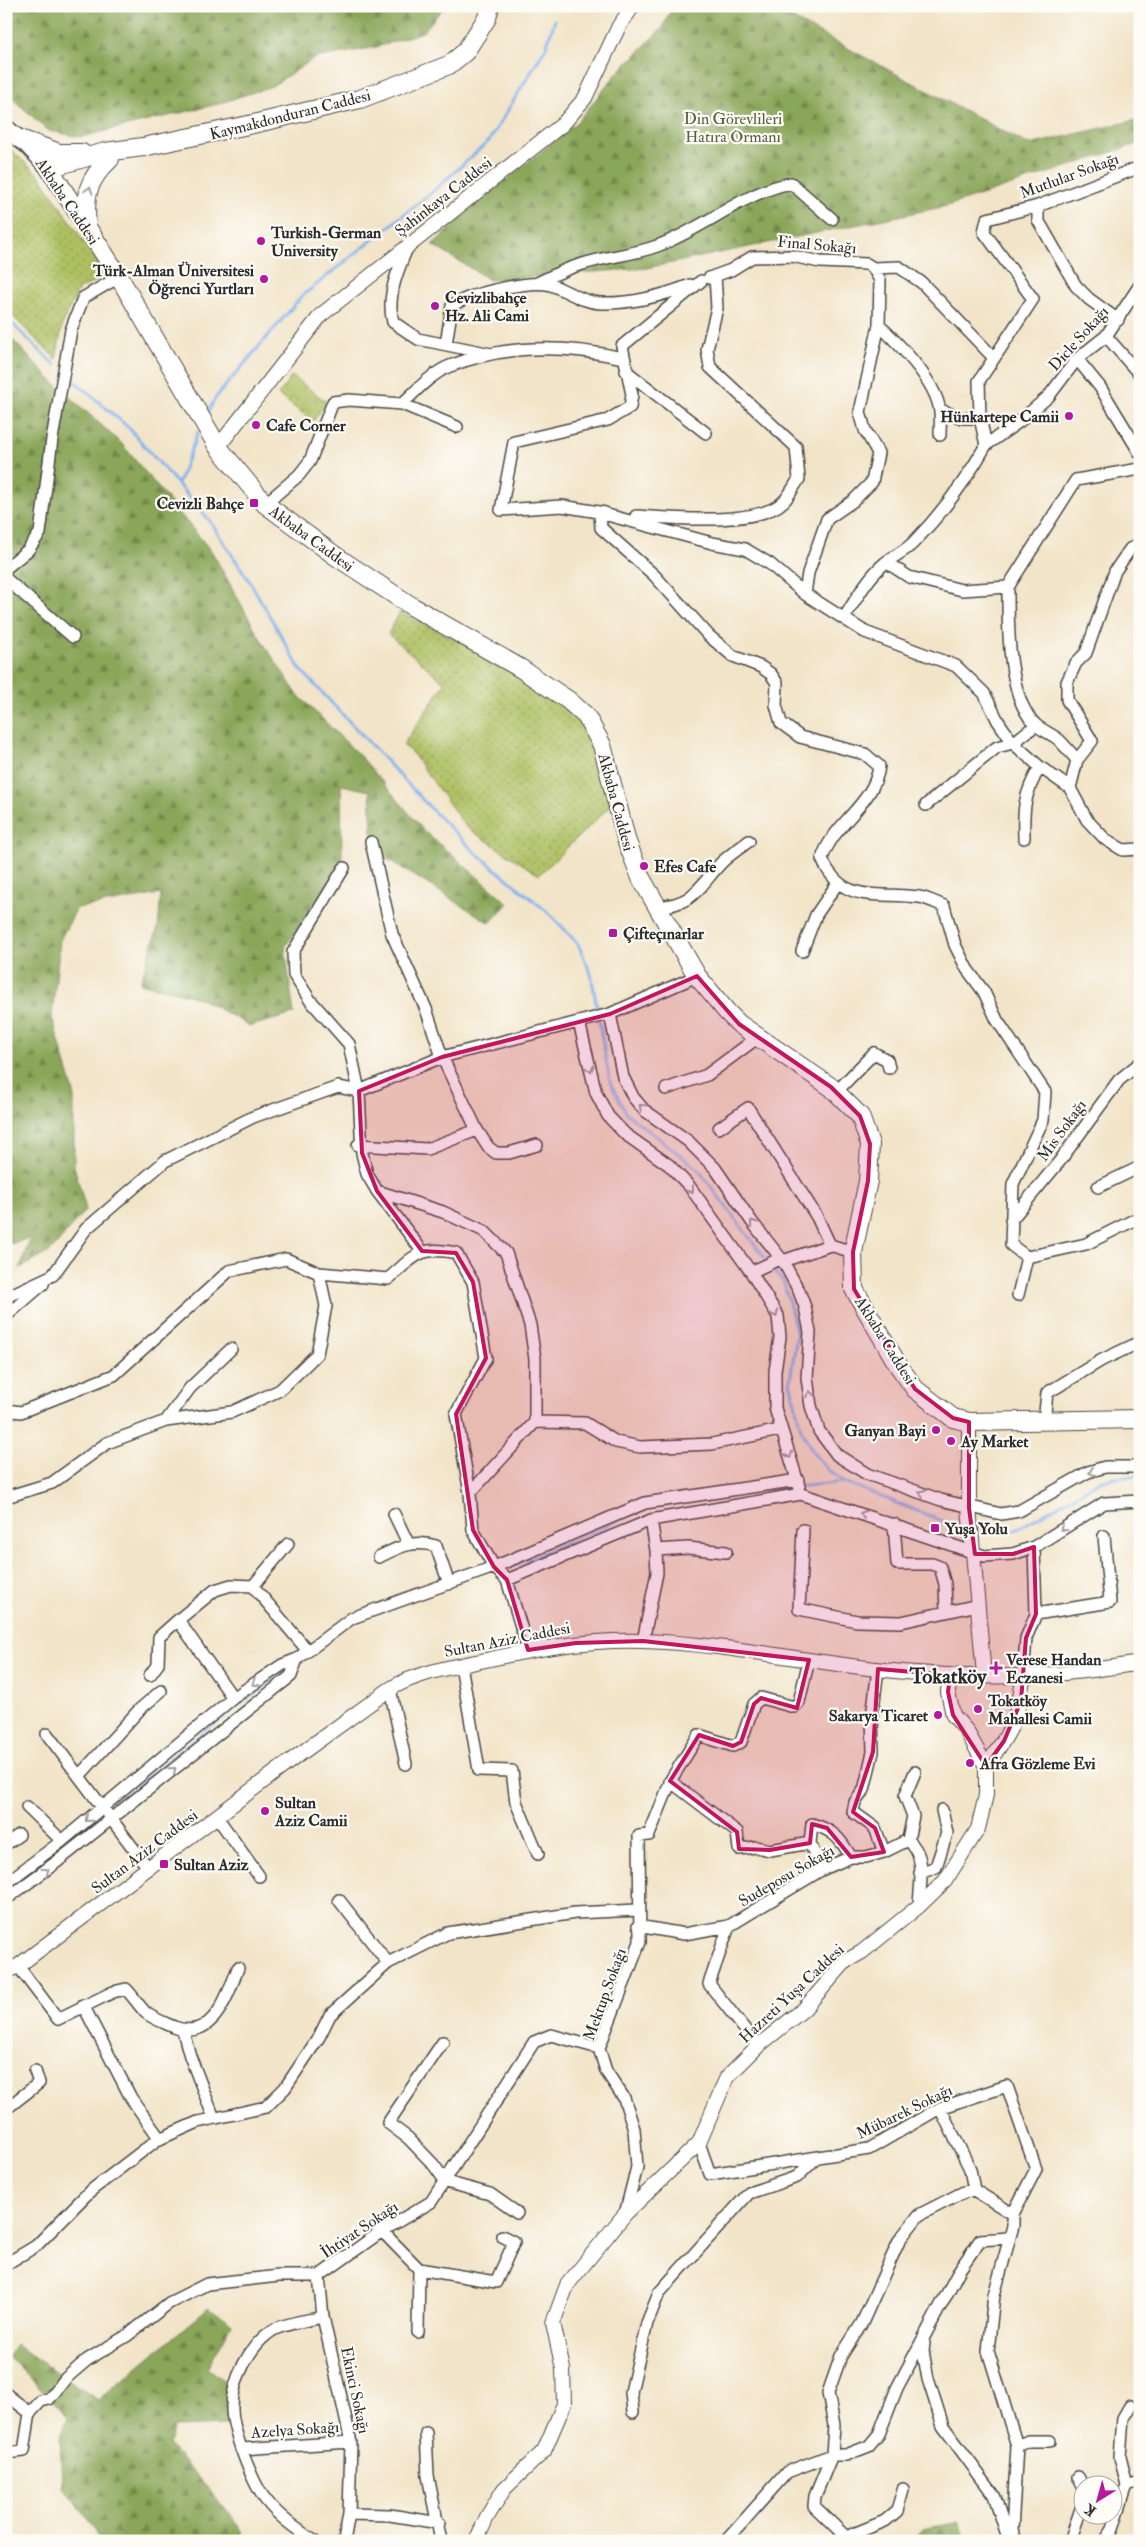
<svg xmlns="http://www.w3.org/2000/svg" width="1146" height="2547" font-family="'IM FELL Double Pica',serif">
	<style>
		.grass { fill: url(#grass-dots); stroke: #6c7546 }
		.forest { fill: url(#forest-firs); stroke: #5a6842 }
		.park { fill: url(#park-crowns); stroke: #6c7546 }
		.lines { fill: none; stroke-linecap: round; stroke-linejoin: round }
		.stream { stroke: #80b3ed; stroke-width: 3 }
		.minor-casing { stroke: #494743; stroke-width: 14 }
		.tertiary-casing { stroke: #494743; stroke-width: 16 }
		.secondary-casing { stroke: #494743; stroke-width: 19 }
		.primary-casing { stroke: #494743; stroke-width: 20 }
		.minor { stroke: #fff; stroke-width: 11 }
		.tertiary { stroke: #fff; stroke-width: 14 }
		.secondary { stroke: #fff; stroke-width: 16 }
		.primary { stroke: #fff; stroke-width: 18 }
		.oneway { stroke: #a0a0a0 }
		.marked { fill: #c2185b; fill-opacity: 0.2; stroke: #c2185b; stroke-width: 4; stroke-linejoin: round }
		.poi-dot { fill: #b5179e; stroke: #fdfcf7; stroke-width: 2 }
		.labels { text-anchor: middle; stroke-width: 4.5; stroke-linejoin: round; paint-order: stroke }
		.street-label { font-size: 16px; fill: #2b2b2b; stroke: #fdfcf7 }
		.park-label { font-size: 16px; fill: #595f3e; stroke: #fdfcf7 }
		.poi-label { font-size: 16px; font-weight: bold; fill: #2b2b2b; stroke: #fdfcf7; text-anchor: start }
		.district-label { font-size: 21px; font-weight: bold; fill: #2b2b2b; stroke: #fdfcf7 }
	</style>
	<defs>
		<pattern id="grass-dots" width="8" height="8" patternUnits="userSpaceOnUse" patternTransform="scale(1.25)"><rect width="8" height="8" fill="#aebf62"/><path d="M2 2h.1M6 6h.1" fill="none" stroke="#8e9b51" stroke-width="1.8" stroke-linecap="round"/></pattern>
		<pattern id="forest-firs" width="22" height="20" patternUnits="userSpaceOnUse" patternTransform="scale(1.25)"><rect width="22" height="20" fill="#8aa658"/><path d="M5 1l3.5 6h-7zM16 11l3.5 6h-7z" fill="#718749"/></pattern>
		<pattern id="park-crowns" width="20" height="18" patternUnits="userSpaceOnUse" patternTransform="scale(1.25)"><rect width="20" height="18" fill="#aebf62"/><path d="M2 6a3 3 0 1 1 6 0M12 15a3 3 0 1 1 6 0" fill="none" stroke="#8e9b51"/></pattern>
	</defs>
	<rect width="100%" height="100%" fill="#fdfcf7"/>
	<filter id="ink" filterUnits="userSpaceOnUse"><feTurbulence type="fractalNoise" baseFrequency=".02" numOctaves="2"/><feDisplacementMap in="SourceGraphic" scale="10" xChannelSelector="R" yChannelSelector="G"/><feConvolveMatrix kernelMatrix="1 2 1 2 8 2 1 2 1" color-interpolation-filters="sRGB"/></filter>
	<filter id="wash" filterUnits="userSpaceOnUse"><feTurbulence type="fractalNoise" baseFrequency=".0096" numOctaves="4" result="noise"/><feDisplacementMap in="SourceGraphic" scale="20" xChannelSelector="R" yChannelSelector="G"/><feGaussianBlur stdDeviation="1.12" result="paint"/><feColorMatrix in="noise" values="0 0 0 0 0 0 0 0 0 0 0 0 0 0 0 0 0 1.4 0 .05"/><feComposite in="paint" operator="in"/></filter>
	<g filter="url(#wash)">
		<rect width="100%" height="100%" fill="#f2e4c8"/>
		<!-- grass -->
		<path class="grass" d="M6,145l34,31 67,100 -28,13 -16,33 -7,37 -50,-49z
			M400,612l94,47 77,50 24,32 16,64 -72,70 -73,-48 -53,-73 -10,-9 42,-62 -57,-49z"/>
		<!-- forest -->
		<path class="forest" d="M6,6h439l-22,26 -46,15 -62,11 -43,28 -54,18 -137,33 -32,-6 -43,-38z
			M673,6h96l260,139 111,-26v24l-193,63 -300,62 -157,12 -58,-35 41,-38 104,-85 41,-50 45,-45z
			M6,333l43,45 72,65 91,109 48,86 37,56 66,65 62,73 83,71 -18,20 -117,-73 -3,-59 -29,-6 1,77 -57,85 9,67 -44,12 -51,-28 -59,-15 18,-56 3,-33 -84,14 -17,32 -8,77 22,76v73l12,43 -35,42 -31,17 10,-30 -24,7z
			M209,2307l23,17 -25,45 27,18 -5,38 -55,2 -6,17 67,75 10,22h-145l-15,-27 -23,-28 -2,-48 8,-21 -60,-61 8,-11 82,55z
			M958,2522l9,19h-54l10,-12z"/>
		<!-- park -->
		<path class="park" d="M292,376l35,26 -14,19 -35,-26z"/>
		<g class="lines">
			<!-- stream -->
			<path class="stream" d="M6,318l49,47
				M72,379l56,48 81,93 43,65 48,84 135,144 41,40 74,61 28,30 13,30 7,40
				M208,412l8,-15 86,-101 129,-103 58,-52 57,-94 9,-27
				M178,484l20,-52
				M599,1021l11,61 16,31 71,55 70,93
				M771,1266l13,17 13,51 -7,47 11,48 13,25 14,16 16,12
				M768,1490l76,-8 101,40 21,3
				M974,1526l40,5 88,-51 38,-5
				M511,1567l136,-59 16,-2
				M97,1819l105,-86 86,-65"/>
		</g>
	</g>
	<g filter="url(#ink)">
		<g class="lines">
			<!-- minor casing -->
			<g class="minor-casing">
				<path id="minor" d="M1038,206v14l38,66 13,13 29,21
					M408,246c-10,23 -22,51 -15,76l25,17 73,15
					M873,268l26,-1 23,16 72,75
					M709,278l22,-8 21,-13 40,-1 28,6 47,2 6,4 7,12 -1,45 -19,87 5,18 13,23 -6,29 -19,19 -26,18 -19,54 -3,21
					M537,283c15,-7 30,-15 46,-19 24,-8 50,-9 74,-18 47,-17 84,-53 134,-63l41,36
					M879,325c20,19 58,57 61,87 1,7 0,15 0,23
					M1106,336l34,39
					M446,344l6,-38c16,-12 79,-27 99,-21 17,6 31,17 49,18 30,1 62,-7 90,-18
					M1077,359l23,28 40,66
					M626,371l80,62
					M402,404c14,-13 30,-31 48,-38 56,-22 116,-21 173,-8
					M940,410l22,8h18
					M986,445l34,-24 29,-25 28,-37 29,-23 34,-51
					M265,504l34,-29 11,-14 23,-59 16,-2 53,4 55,23
					M605,513l-43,-7 -61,4 13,-68 94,-22 22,-13 2,-12 -10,-49 79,-65
					M636,516c34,2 123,11 148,-15 6,-6 10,-15 15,-22l-3,-32 -86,-80 -3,-18 10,-41 -2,-32
					M886,562l23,15 53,13 46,-3 68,-107 64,-11
					M6,568l22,-18 12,-17 12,-94 19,-109 12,-32 36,-21
					M6,579l67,58
					M1008,587c0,36 -1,112 28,138 7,6 16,9 23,15 6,6 12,13 18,20
					M844,618c13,-20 23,-40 41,-55 9,-7 20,-12 28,-20 29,-30 53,-62 73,-98l-6,-27 -1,-37 54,-82 -49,-67 3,-13 51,-13 102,-39
					M1070,788l7,-28 15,-19 -25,-41v-18l9,-19 10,-10 29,-82 15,-22 10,-5
					M926,805l71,-58 16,-4 23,-18
					M1024,838c-1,-30 0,-44 16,-71
					M371,842l21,92 34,75 16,48 35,73 11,17 8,6h13l28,-8
					M1140,849l-17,1 -18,-11 -18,-19 -17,-32 -30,-21 -27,-24 -15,-22 -14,-28 -28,-27 -91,-34 -60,-38 -35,-30 -25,-15 -33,-6 -112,-30 1,15 53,47 55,61 24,20 28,11 10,7 6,9 -1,22 5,18 19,14 65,17 14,12c-4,38 -47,58 -57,93 21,47 56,32 97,38 8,1 17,6 25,9l11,39 12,24 17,23 13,28 48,72 -2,28 -30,64 -2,61 16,12 59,-13 54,-27
					M344,868l-51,84 1,23 16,25 39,44 10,47 3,62 5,21 10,17 45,60
					M656,907c39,-3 41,-18 65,-44 8,-8 19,-15 28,-22
					M802,951l14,-36 21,-31
					M610,1014l13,63 10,20 11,13 44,31 27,27 37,54 31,39 16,30 6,16 5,25 -3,46 4,28 8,25 18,24 30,19 74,26 60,14 18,-3 69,-39 17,-5h35
					M579,1022l17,71 12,23 17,18 44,31 21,22 61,85 27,44 2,21 -5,34v37l24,78
					M666,1089l41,-14 50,-37
					M836,1092l38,-39 13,7 2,8
					M719,1128l29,-20 69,109 13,28
					M358,1145l69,4 50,-19
					M1098,1187l42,-20
					M377,1191l66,21 41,19 22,22 24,72 5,34v63
					M1011,1220l48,-58 60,-82 21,-17
					M751,1272l26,-12 6,1 47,-16 23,7
					M1018,1295l9,-38
					M6,1297l47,-22 33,-46 79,-68 88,-44 85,-30 21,4 83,-34 168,-43 87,-38
					M6,1316l37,-32
					M6,1410l15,2 93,-37 115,-104 57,-12 33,14 69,6c27,-23 31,-34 68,-26l17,29 13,76 -30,56 14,79
					M166,1421l24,-33 41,-39
					M1044,1422l3,-29 55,-33 38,-18
					M6,1497l46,-14 55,-40 59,-22 66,-9 48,-22 37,-36 9,-48 -7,-33
					M394,1514l14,29
					M651,1520l5,30
					M894,1524l3,40h35l8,3 5,17 1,27
					M803,1530l-4,79 58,12 44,1 77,-17
					M379,1557c20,-10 34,-18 57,-11l13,38
					M507,1580l144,-60 150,-26 183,62 29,-2 21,-7 70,-44 36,-2
					M253,1586l35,-42
					M1036,1614l74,-12 -6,-66
					M643,1641l14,-68 -1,-23 32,-2 38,4
					M528,1650l-21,-70 -13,-13 -21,-37 -3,-37 65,-71 50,1 31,19 24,5 72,-3 68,-14
					M461,1665l18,105 33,1 4,31 22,52
					M878,1669l-6,48 1,35 -9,38 -9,12 -2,10 22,16 9,24
					M150,1675l8,-11 1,-27 19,-17
					M1023,1677l3,-39 10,-24 -2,-67
					M390,1689l16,75
					M233,1698l-55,-78 37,-30 16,-5 22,1 55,65
					M47,1734l102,135
					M79,1776l61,-67 21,-18
					M670,1781l67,51 2,17 17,-2 14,3 40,-7
					M27,1807l35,34
					M217,1817l42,59
					M908,1840l5,-24 -8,-20 10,-24
					M6,1844l13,-9
					M821,1870l-11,-27 2,-19c21,6 28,14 39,33
					M920,1873l16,-6 11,-34 -5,-23
					M6,1883l56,-42 171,-143 49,-33 15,-6 55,-41 142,-51 151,-64 153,-23
					M6,1899l52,-38 233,-185 6,-17
					M339,1900l49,63
					M638,1926l46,8 45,-8 92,-56 30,-13h15l18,-5 24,-12c19,16 12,42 11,66
					M729,1926l-20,58 49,62
					M18,1966l40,53 55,-27 13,-3c7,7 13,17 20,24 8,6 19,10 28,14 39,15 53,-30 64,-59
					M83,2005l48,93 29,41
					M183,2031l7,25 24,62
					M443,2042l-55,81 20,15 25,26 13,18 44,12 27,19
					M940,2108l30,61 4,21
					M6,2109l33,-26 -4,-12
					M699,2143l11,31 159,-25 71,-41 67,-22 29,83 -23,45v12l-19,69 -6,56 29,95 -5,84 3,11
					M625,2214l12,-47 -3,-38 -10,-31 -18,-27 -7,-23 41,-106 -1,-106 10,-1 23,-57 27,-43 34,11 8,-4 13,-38 7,-6 33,9 5,-5 10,-42
					M382,2231l37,38 77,13 18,-40 -12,-6
					M6,2264l30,-18 53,-54 68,-52 41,-18 68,-15 19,-19 34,-51 11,-22 58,-52 60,-30 127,-20 63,-3
					M319,2276l4,41 28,125 -2,72 -5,27
					M418,2332l1,-63
					M924,2343l-1,8 5,28 15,47 51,69 15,46
					M6,2394l24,19
					M633,2412l-2,-20 16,-69 12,-30 90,-100 48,-16 19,-19
					M30,2413l11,-12 8,-2 17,-21 21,-18 41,-25 41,-32 38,-19 72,-8h40l63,-45 49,-29 103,-160 17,-7 48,13
					M426,2433l2,43 13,65
					M1017,2446l11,-5h22
					M241,2449l110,-7
					M6,2453l18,-2 6,-38
					M1078,2477l6,11
					M1127,2485l13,-4
					M349,2514l41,1 49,8
					M846,2537l39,-16 12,-10 6,-22
					M314,2541c-19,-13 -35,-24 -49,-42 -13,-17 -32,-67 -33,-89 -1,-28 18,-67 43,-81 12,-6 35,-9 48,-12
					M726,2541l61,-69 45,-17h14l23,-9 10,-12 18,-46 63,-119 20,-29 28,-2
					M845,2541l1,-4 -32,-31 1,-10 17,-41 2,-30 -6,-32 13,-37 21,-33 38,-84 19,-24 45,-23 10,-2 39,24
					M1070,2541l14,-41
					M1105,2541l7,-10 15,-46 -7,-28 3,-39 7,-12"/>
			</g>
			<!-- tertiary casing -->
			<g class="tertiary-casing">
				<path id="tertiary" d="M218,447l103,-132 242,-191 22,-26 34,-72 14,-20
					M969,1422v86l15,167
					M986,1766c24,-33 33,-48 37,-89
					M6,1972l12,-6 271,-204 101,-73c26,-16 61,-22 91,-28 53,-12 107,-22 162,-20 92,3 181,25 273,32 35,3 71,4 106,3 39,-1 79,-7 118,-13
					M476,2541l11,-24 17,-28 40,-38 20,-47 -1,-35 -10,-46 14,-38 58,-71 74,-71 28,-66 31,-31 46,-37 42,-48 16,-9 57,-46 26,-25 33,-52 8,-34v-29l-20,-36 -13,-15 -5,-23 2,-17"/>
			</g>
			<!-- secondary casing -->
			<g class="secondary-casing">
				<path id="secondary" d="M6,128l21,17 22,23"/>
			</g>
			<!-- primary casing -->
			<g class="primary-casing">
				<path id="primary" d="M490,6l-3,12 -22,34 -16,13 -89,34 -107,25 -110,23 -38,5 -56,16 70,109 99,170 47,57 72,53 76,50 107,61 48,32 18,16 16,29 25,97 14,36 56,98 30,36 12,12 92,63 29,29 10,28 -2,37 -15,71 1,37 44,76 17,24 38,29 16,4 171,-3
					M20,139l39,14h23
					M87,227c-3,-31 0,-47 23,-68"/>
			</g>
			<!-- minor -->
			<use href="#minor" class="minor"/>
			<!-- tertiary -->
			<use href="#tertiary" class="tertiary"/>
			<!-- secondary -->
			<use href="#secondary" class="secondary"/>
			<!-- primary -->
			<use href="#primary" class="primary"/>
		</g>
		<!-- one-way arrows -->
		<defs><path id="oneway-chevron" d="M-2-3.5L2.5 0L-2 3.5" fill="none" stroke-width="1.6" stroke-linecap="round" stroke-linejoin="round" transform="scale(1.25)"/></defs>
		<g class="oneway">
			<use href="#oneway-chevron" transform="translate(89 190) rotate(-74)"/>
			<use href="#oneway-chevron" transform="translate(590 1069) rotate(76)"/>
			<use href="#oneway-chevron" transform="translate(642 1107) rotate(-137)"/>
			<use href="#oneway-chevron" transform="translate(691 1190) rotate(53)"/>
			<use href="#oneway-chevron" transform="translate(753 1223) rotate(-126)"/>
			<use href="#oneway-chevron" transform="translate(775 1314) rotate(68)"/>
			<use href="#oneway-chevron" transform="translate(810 1394) rotate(-99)"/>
			<use href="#oneway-chevron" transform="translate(789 1455) rotate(71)"/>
			<use href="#oneway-chevron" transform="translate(1092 1472) rotate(159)"/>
			<use href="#oneway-chevron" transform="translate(922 1493) rotate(-160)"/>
			<use href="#oneway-chevron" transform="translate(863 1514) rotate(-162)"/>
			<use href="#oneway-chevron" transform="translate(1063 1528) rotate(145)"/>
			<use href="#oneway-chevron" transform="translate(255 1683) rotate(146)"/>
			<use href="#oneway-chevron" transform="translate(173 1770) rotate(-39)"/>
			<use href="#oneway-chevron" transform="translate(88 1819) rotate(139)"/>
			<use href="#oneway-chevron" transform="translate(46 1871) rotate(-36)"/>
		</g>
	</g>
	<!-- marked area -->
	<path class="marked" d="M697,976l42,48 92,63 29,29 10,28 -2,37 -15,71 1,37 61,100 38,29 16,4v86l6,46h38l21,-7 2,67 -10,24 -5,63 -17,40 -18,25 -33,-51 -5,-23 2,-17 -72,-6 -5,83 -20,60 22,16 9,24 -33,5 -24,-29 -15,-4 -2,19 -40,7 -31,-1 -2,-17 -67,-51 29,-46 34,11 8,-4 13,-38 7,-6 36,10 12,-48 -166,-19 -67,2 -48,7 -21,-70 -13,-13 -21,-37 -17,-116 30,-56 -13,-76 -17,-29 -34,-2 -45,-60 -15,-38 -3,-62 83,-34 168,-43z"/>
	<!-- markers -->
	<g class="poi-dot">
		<circle cx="261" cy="241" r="5"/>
		<circle cx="264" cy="279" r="5"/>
		<circle cx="435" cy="306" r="5"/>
		<circle cx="1069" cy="416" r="5"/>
		<circle cx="256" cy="425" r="5"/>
		<rect x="249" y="498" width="10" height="10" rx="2.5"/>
		<circle cx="644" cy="866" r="5"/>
		<rect x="608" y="928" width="10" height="10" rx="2.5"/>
		<circle cx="936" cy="1430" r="5"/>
		<circle cx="951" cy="1441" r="5"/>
		<rect x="930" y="1523" width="10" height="10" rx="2.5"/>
		<path d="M993.5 1660.5h5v5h5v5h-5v5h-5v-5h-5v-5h5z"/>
		<circle cx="978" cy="1709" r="5"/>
		<circle cx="938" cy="1715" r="5"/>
		<circle cx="970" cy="1763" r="5"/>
		<circle cx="265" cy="1811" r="5"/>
		<rect x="159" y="1859" width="10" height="10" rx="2.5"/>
	</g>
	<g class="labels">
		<!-- street labels -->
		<g class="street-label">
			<text transform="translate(290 114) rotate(-14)" y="6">Kaymakdonduran Caddesi</text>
			<text transform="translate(1069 175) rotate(-20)" y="6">Mutlular Sokağı</text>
			<text transform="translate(443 196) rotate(-38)" y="6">Şahinkaya Caddesi</text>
			<text transform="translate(68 201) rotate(56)" y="6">Akbaba Caddesi</text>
			<text transform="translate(817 244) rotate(5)" y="6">Final Sokağı</text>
			<text transform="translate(1078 338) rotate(-48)" y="6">Dicle Sokağı</text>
			<text transform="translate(312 538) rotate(36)" y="6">Akbaba Caddesi</text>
			<text transform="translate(617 802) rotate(75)" y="6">Akbaba Caddesi</text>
			<text transform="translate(1061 1130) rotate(-54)" y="6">Mis Sokağı</text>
			<text transform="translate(886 1340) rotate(58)" y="6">Akbaba Caddesi</text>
			<text transform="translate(507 1639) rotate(-11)" y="6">Sultan Aziz Caddesi</text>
			<text transform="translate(144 1851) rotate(-37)" y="6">Sultan Aziz Caddesi</text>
			<text transform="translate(786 1875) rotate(-30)" y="6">Sudeposu Sokağı</text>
			<text transform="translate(791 1993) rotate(-43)" y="6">Hazreti Yuşa Caddesi</text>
			<text transform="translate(604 1994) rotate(-70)" y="6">Mektup Sokağı</text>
			<text transform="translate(904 2111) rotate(-26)" y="6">Mübarek Sokağı</text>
			<text transform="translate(359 2229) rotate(-34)" y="6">İhtiyat Sokağı</text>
			<text transform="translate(356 2390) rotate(78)" y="6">Ekinci Sokağı</text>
			<text transform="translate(295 2429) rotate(-4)" y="6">Azelya Sokağı</text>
		</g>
		<!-- park labels -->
		<g class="park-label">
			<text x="733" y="124">Din Görevlileri<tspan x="733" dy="18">Hatıra Ormanı</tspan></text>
		</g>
		<!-- poi labels -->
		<g class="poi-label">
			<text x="271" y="238">Turkish-German<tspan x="271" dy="18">University</tspan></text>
			<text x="254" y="276" text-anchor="end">Türk-Alman Üniversitesi<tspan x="254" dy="18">Öğrenci Yurtları</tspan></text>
			<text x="445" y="303">Cevizlibahçe<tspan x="445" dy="18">Hz. Ali Cami</tspan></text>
			<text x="1059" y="422" text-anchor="end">Hünkartepe Camii</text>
			<text x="266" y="431">Cafe Corner</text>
			<text x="244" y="509" text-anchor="end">Cevizli Bahçe</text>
			<text x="654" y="872">Efes Cafe</text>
			<text x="623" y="939">Çifteçınarlar</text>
			<text x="926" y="1436" text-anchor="end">Ganyan Bayi</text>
			<text x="961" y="1447">Ay Market</text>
			<text x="945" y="1534">Yuşa Yolu</text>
			<text x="1006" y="1665">Verese Handan<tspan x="1006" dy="18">Eczanesi</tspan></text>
			<text x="988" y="1706">Tokatköy<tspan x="988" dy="18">Mahallesi Camii</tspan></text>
			<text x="928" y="1721" text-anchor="end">Sakarya Ticaret</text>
			<text x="980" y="1769">Afra Gözleme Evi</text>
			<text x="275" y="1808">Sultan<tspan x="275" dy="18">Aziz Camii</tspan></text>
			<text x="174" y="1870">Sultan Aziz</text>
		</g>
		<!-- district labels -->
		<g class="district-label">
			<text x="948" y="1683">Tokatköy</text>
		</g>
	</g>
	<!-- margin -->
	<rect width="1146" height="2547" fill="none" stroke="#fdfcf7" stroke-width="25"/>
	<!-- north arrow -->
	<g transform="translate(1098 2500) rotate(217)"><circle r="24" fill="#fdfcf7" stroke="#a9a8a5"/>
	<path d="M0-4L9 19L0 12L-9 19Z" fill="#b5179e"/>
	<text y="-8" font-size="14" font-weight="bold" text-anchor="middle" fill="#2b2b2b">K</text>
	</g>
</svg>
